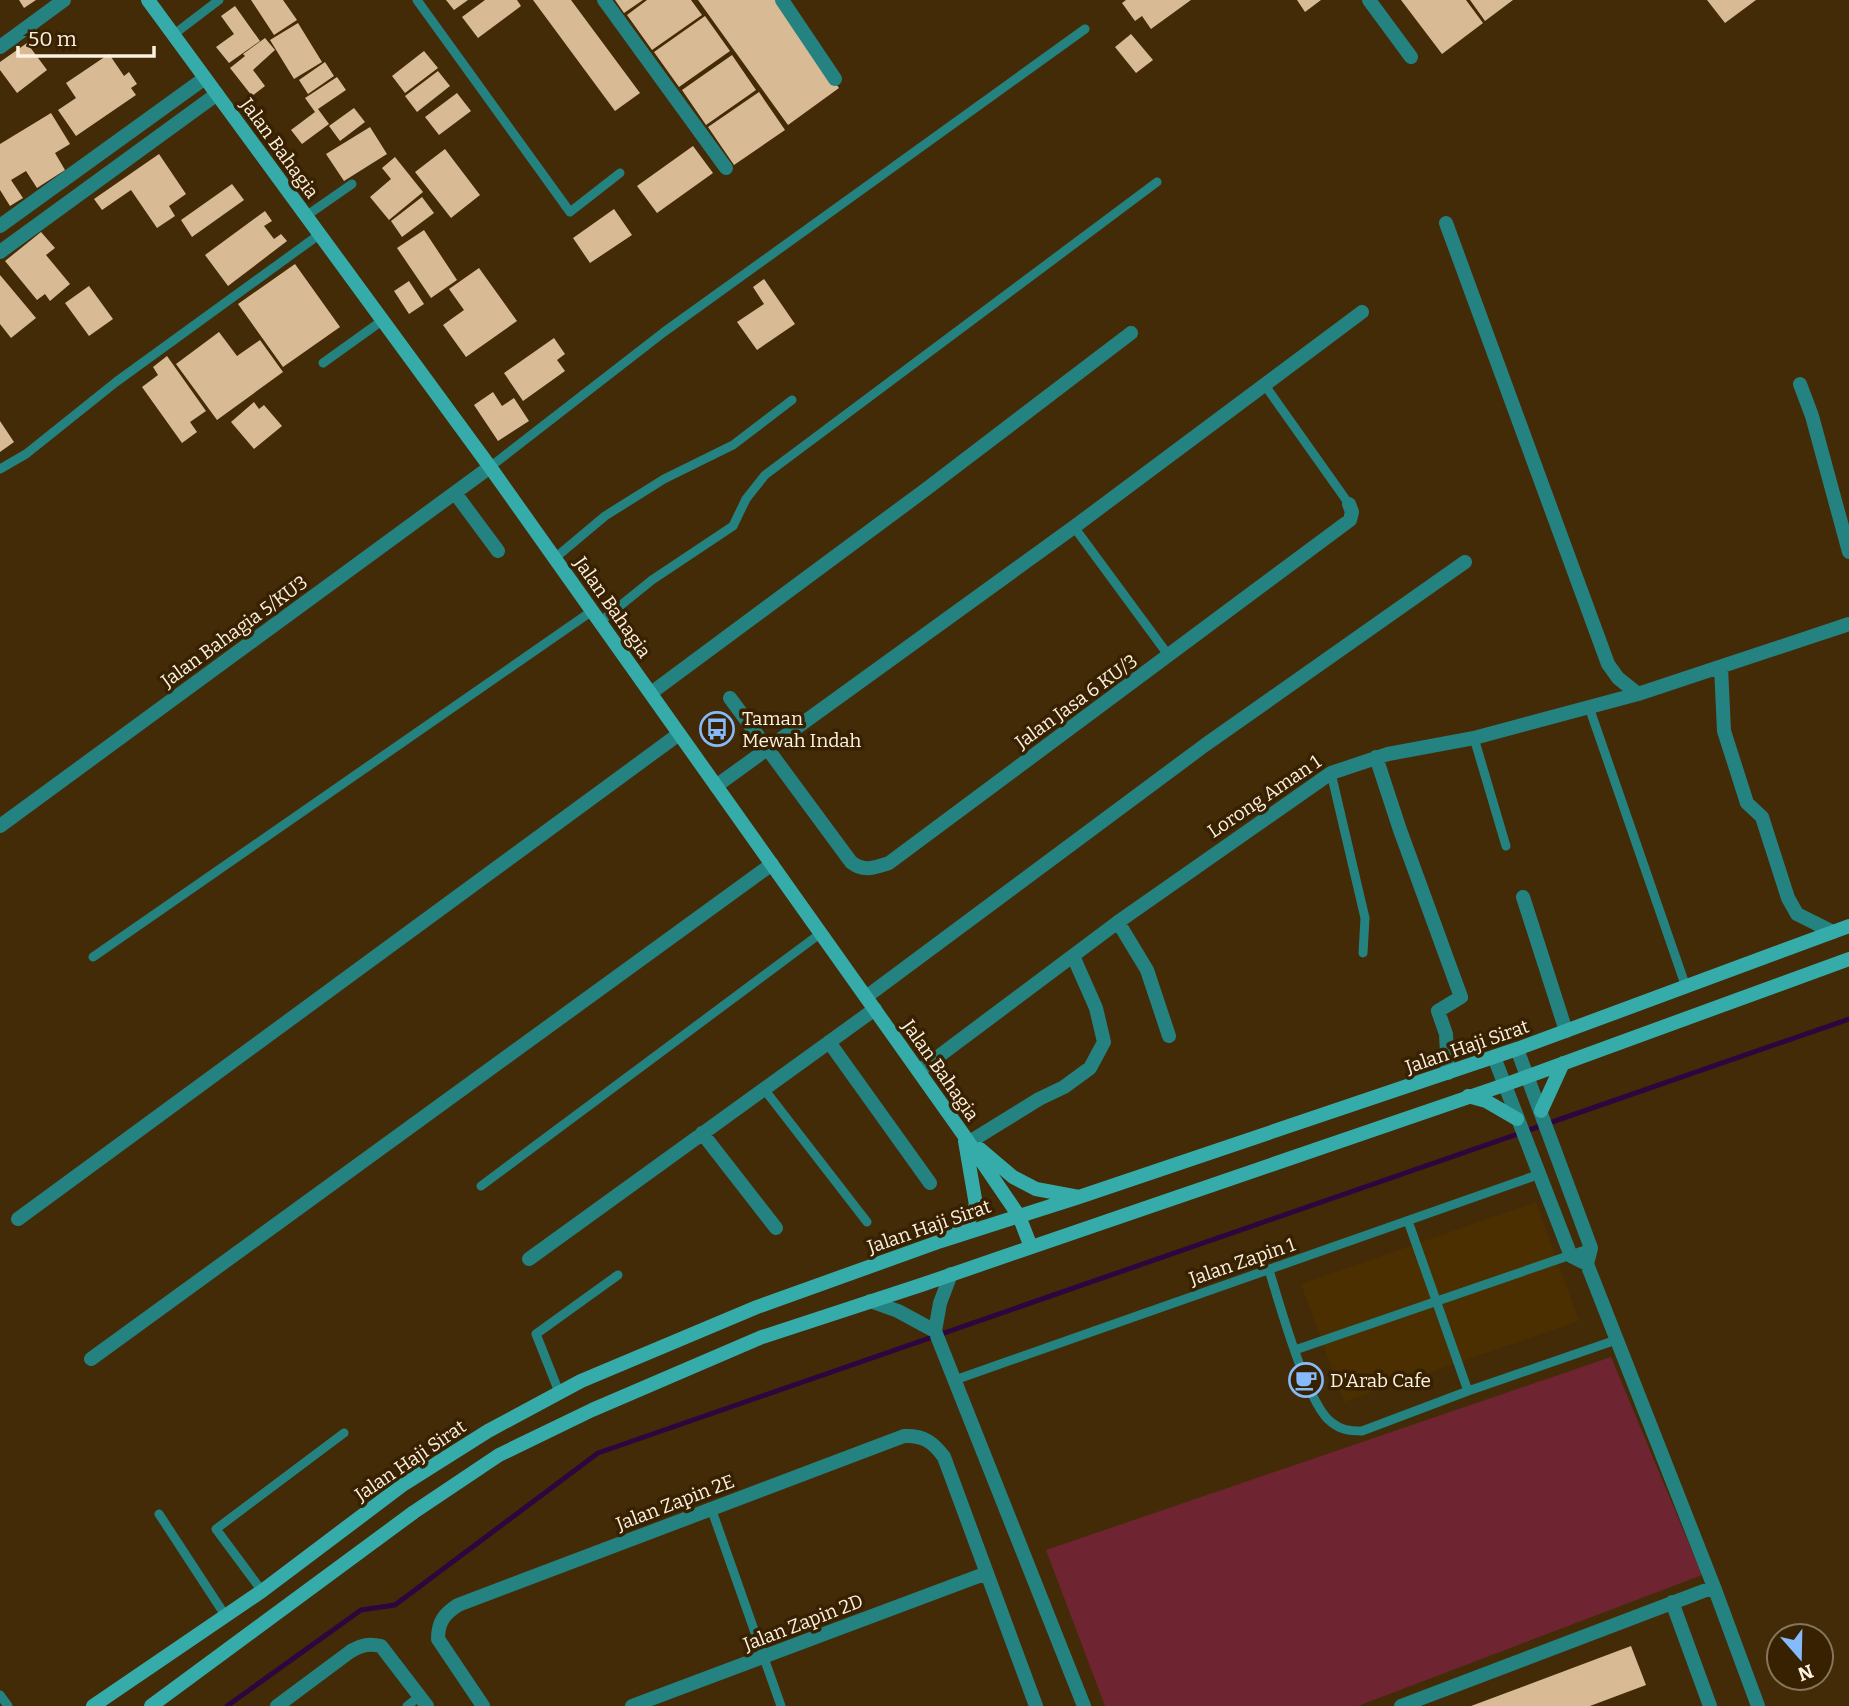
<svg xmlns="http://www.w3.org/2000/svg" width="1849" height="1706" font-family="Bitter,serif">
	<style>
		.built { fill: #4b2f01 }
		.green { fill: #6e2431 }
		.lines { fill: none; stroke-linecap: round; stroke-linejoin: round }
		.stream { stroke: #2e063f; stroke-width: 5 }
		.building { fill: #d8ba95 }
		.lane { stroke: #248381; stroke-width: 9 }
		.street { stroke: #248381; stroke-width: 14 }
		.secondary { stroke: #35acaa; stroke-width: 14 }
		.labels { text-anchor: middle; stroke-width: 7; stroke-linejoin: round; paint-order: stroke }
		.street-label { font-size: 19px; fill: #fdf1e2; stroke: #382100 }
		.poi-label { font-size: 19px; fill: #fdf1e2; stroke: #382100; text-anchor: start }
	</style>
	<rect width="100%" height="100%" fill="#432b07"/>
	<!-- built -->
	<path class="built" d="M1536,1202l43,119 -235,81 -43,-118z"/>
	<!-- green -->
	<path class="green" d="M1611,1357l91,218 -344,131h-253l-59,-156z"/>
	<g class="lines">
		<!-- stream -->
		<path class="stream" d="M227,1706l134,-96 34,-5 203,-152 1251,-434"/>
	</g>
	<!-- building -->
	<path class="building" d="M19,0h17l-12,8z
		M251,0h32l14,20 -23,15z
		M446,0h22l-14,10z
		M485,0h32l4,6 -43,32 -16,-21z
		M533,0h38l69,93 -25,18z
		M615,0h28l-19,13z
		M647,0h44l11,15 -50,35 -25,-35z
		M698,0h78l63,88 -51,37z
		M1126,0h65l-40,29 -9,-13 -7,5 -13,-18z
		M1297,0h24l-16,12z
		M1401,0h65l17,23 -41,31z
		M1470,0h43l-28,21z
		M1707,0h49l-31,23z
		M235,6l25,35 -31,22 -13,-16 18,-13 -13,-18z
		M705,16l25,35 -51,36 -25,-35z
		M298,23l24,39 -28,17 -24,-39z
		M1131,34l22,26 -17,13 -21,-26z
		M265,38l10,12 -22,20 12,16 -13,10 -22,-28 15,-12 -2,-2z
		M27,43l20,27 -30,23 -17,-23v-8z
		M424,51l14,17 -33,25 -13,-17z
		M109,54l15,22 5,-4 8,12 -6,4 5,7 -60,41 -18,-26 18,-12 -10,-15z
		M732,55l24,35 -50,35 -24,-35z
		M325,62l9,14 -26,18 -9,-14z
		M438,71l12,15 -33,26 -12,-16z
		M337,77l9,13 -28,19 11,15 -27,20 -11,-14 24,-18 -10,-14z
		M759,92l26,38 -51,35 -26,-38z
		M457,93l14,18 -32,24 -14,-18z
		M354,108l11,14 -25,19 -11,-15z
		M51,113l19,31 -15,9 10,17 -28,18 -11,-17 -15,9 12,18 -13,8 -10,-16v-46z
		M370,127l17,27 -43,27 -18,-27z
		M693,146l20,27 -56,40 -20,-27z
		M445,149l35,46 -29,23 -36,-46z
		M159,154l27,40 -17,12 6,10 -18,12 -26,-38 -29,20 -8,-11z
		M395,157l28,35 -34,28 -19,-23 21,-18 -9,-11z
		M232,184l12,16 -52,37 -11,-17z
		M422,197l12,16 -32,24 -11,-16z
		M614,209l18,26 -42,28 -17,-25z
		M265,211l7,10 -8,5 10,13 7,-5 6,7 -59,45 -23,-31z
		M424,230l33,50 -26,18 -34,-50z
		M41,232l14,16 -9,7 24,29 -20,17 -5,-7 -8,6 -32,-39z
		M295,264l45,63 -57,40 -45,-63z
		M479,268l38,53 -51,36 -23,-32 21,-15 -15,-21z
		M0,275l36,43 -25,20 -11,-14z
		M764,279l31,45 -38,26 -20,-28 27,-18 -11,-17z
		M409,281l15,23 -15,10 -15,-23z
		M89,286l24,33 -24,17 -24,-33z
		M219,332l18,24 23,-16 23,32 -66,48 -41,-56z
		M554,338l11,16 -8,6 8,11 -42,30 -19,-28z
		M167,356l39,55 -16,11 7,10 -15,11 -40,-56 16,-12 -5,-8z
		M493,392l9,14 12,-8 15,23 -31,20 -24,-36z
		M254,402l5,7 5,-4 18,21 -28,23 -23,-27z
		M0,421l14,21 -14,10z
		M1631,1646l15,39 -56,21h-119z"/>
	<g class="lines">
		<!-- lane -->
		<path class="lane" d="M417,0l153,212 50,-39
			M173,35l46,-35
			M306,216l46,-32
			M323,363l60,-43
			M1264,384l85,120
			M490,467l174,-135 421,-303
			M0,469l26,-15 90,-72 204,-148
			M1074,527l95,129
			M555,558l50,-42 59,-37 69,-34 59,-45
			M600,622l52,-42 81,-54 13,-27 19,-24 392,-293
			M1589,707l97,280
			M1474,738l32,108
			M1331,773l34,145 -2,35
			M93,957l499,-346
			M764,1089l103,133
			M481,1186l340,-253
			M1408,1221l60,170
			M1269,1270c10,32 38,134 62,152 10,8 18,9 31,9l106,-40 148,-51
			M1295,1350l296,-102
			M955,1380l585,-206
			M559,1392l-23,-58 82,-59
			M711,1508l70,198
			M159,1514l66,101
			M262,1591l-46,-62 128,-96
			M0,1695l8,11
			M407,1706l13,-10"/>
		<!-- street -->
		<path class="street" d="M604,0l122,168
			M782,0l53,79
			M1369,0l42,57
			M0,47l64,-47
			M1446,223l162,441 10,14 20,16
			M0,226l205,-148
			M0,252l217,-158
			M1800,384l12,32 37,136
			M455,493l43,58
			M1721,667l3,64 23,72 15,14 26,81 9,16 36,18
			M651,693l274,-203 206,-157
			M730,698l121,164c12,10 23,6 38,1l461,-343 2,-8 -3,-8
			M1376,757l24,73 61,167 -23,14 8,23 2,39
			M716,786l358,-259 288,-215
			M0,826l490,-359
			M1523,897l43,134
			M1118,922l29,48 22,66
			M866,997l339,-252 260,-183
			M829,1042l101,141
			M1517,1049l74,199 -4,16 127,323 44,119
			M1494,1057l77,199 16,8
			M919,1071l199,-149 213,-149 57,-19 86,-16 164,-44 211,-70
			M702,1133l74,95
			M971,1141l68,-42 25,-12 26,-19 14,-26 -8,-34 -23,-52
			M18,1219l661,-485
			M529,1259l346,-250
			M951,1274l-11,29 -5,28 149,375
			M870,1301l28,10 37,20
			M91,1359l681,-495
			M1672,1602l38,104
			M277,1706l74,-55c11,-6 18,-8 30,-5l46,60
			M483,1706l-45,-67c0,-17 6,-25 20,-34l446,-169c19,-1 29,6 40,21l92,249
			M632,1706l355,-133
			M1401,1706l313,-119"/>
		<!-- secondary -->
		<path class="secondary" d="M148,0l342,467 473,667 56,82 12,31
			M1468,1096l18,5 31,18
			M1541,1111l22,-48
			M980,1149l33,28 23,12 43,8
			M950,1234l18,-12 8,-17 -11,-64
			M93,1706l169,-115 142,-107 84,-53 93,-50 176,-74 184,-66 138,-44 438,-148 332,-123
			M151,1706l263,-194 85,-57 93,-45 170,-73 159,-52 583,-200 345,-126"/>
	</g>
	<!-- icons -->
	<defs>
		<g id="bus-ring" transform="scale(1.75)"><circle r="9.5" fill="#382100" stroke="#85bbfb" stroke-width="1.5"/><path d="M-5-6H5V4H4V6H2V4H-2V6H-4V4H-5ZM-3.5-4V0h7V-4ZM-3.5 1.2v1.5H-2V1.2ZM2 1.2v1.5H3.5V1.2Z" fill="#85bbfb"/></g>
		<g id="cafe-ring" transform="scale(1.75)"><circle r="9.5" fill="#382100" stroke="#85bbfb" stroke-width="1.5"/><path d="M-5.5-4.5H6V0H3Q3 3.5 0 3.5H-2.5Q-5.5 3.5-5.5 0ZM3-3.2v2h1.7v-2ZM-6 4.5H4V6H-6Z" fill="#85bbfb"/></g>
	</defs>
	<g fill-rule="evenodd">
		<use href="#bus-ring" x="717" y="729"/>
		<use href="#cafe-ring" x="1306" y="1380"/>
	</g>
	<g class="labels">
		<!-- street labels -->
		<g class="street-label">
			<text transform="translate(280 148) rotate(54)" y="7">Jalan Bahagia</text>
			<text transform="translate(613 607) rotate(55)" y="7">Jalan Bahagia</text>
			<text transform="translate(234 631) rotate(-36)" y="7">Jalan Bahagia 5/KU3</text>
			<text transform="translate(1076 701) rotate(-36)" y="7">Jalan Jasa 6 KU/3</text>
			<text transform="translate(1264 796) rotate(-34)" y="7">Lorong Aman 1</text>
			<text transform="translate(1467 1046) rotate(-19)" y="7">Jalan Haji Sirat</text>
			<text transform="translate(941 1070) rotate(55)" y="7">Jalan Bahagia</text>
			<text transform="translate(929 1226) rotate(-19)" y="7">Jalan Haji Sirat</text>
			<text transform="translate(1242 1261) rotate(-19)" y="7">Jalan Zapin 1</text>
			<text transform="translate(410 1460) rotate(-34)" y="7">Jalan Haji Sirat</text>
			<text transform="translate(675 1502) rotate(-21)" y="7">Jalan Zapin 2E</text>
			<text transform="translate(803 1622) rotate(-21)" y="7">Jalan Zapin 2D</text>
		</g>
		<!-- poi labels -->
		<g class="poi-label">
			<text x="742" y="725">Taman<tspan x="742" dy="22">Mewah Indah</tspan></text>
			<text x="1330" y="1387">D'Arab Cafe</text>
		</g>
	</g>
	<!-- north arrow -->
	<g transform="translate(1800 1657) rotate(160)"><circle r="33" fill="#382100" stroke="#87745a" stroke-width="2"/>
	<path d="M0-5L12 26L0 18L-12 26Z" fill="#85bbfb"/>
	<text y="-10" font-size="19" font-weight="bold" text-anchor="middle" fill="#fdf1e2">N</text>
	</g>
	<!-- scale -->
	<path d="M18 46v10h136v-10" fill="none" stroke="#fdf1e2" stroke-width="3.5"/>
	<text x="28" y="46" font-size="21" fill="#fdf1e2" stroke="#382100" stroke-width="5" paint-order="stroke">50 m</text>
</svg>
